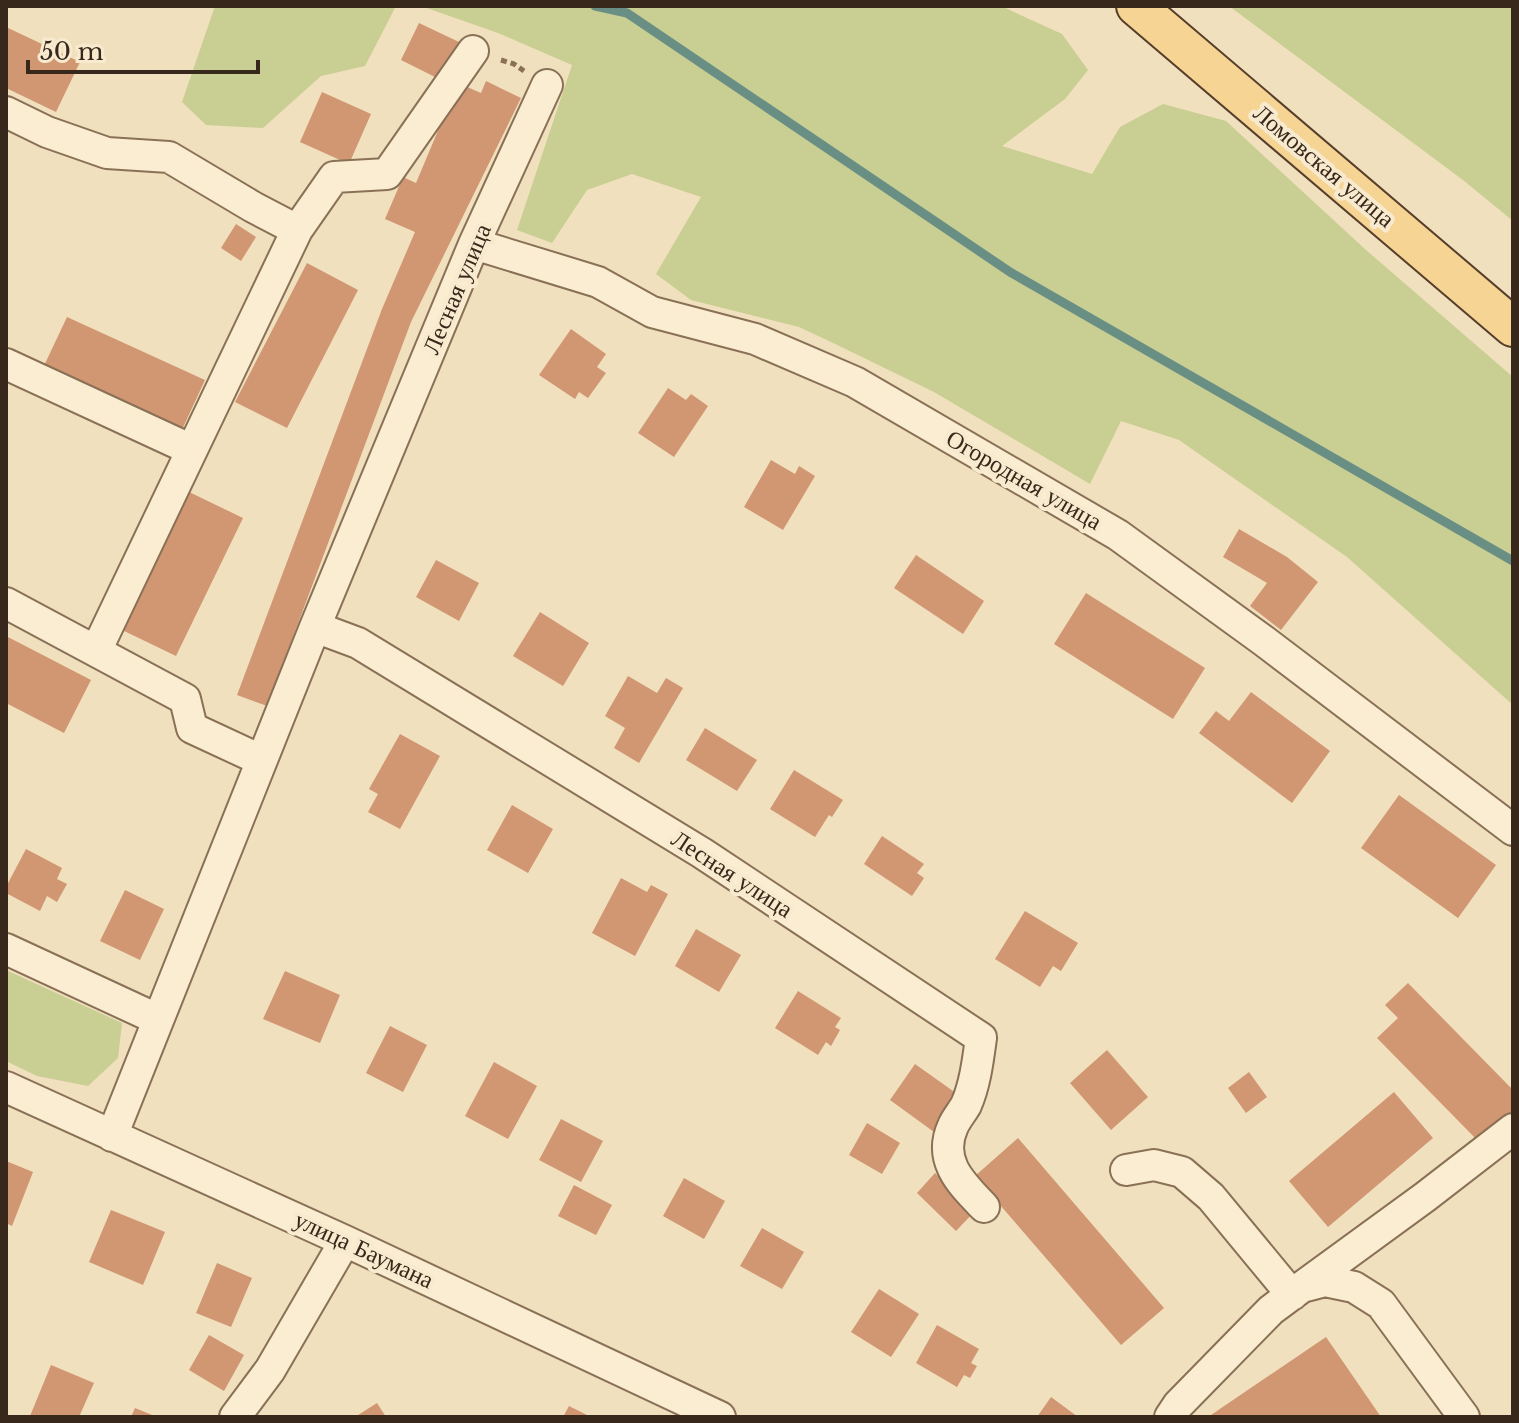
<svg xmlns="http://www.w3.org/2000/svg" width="1519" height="1423" font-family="'Libre Baskerville',serif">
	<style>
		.green { fill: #c9ce92 }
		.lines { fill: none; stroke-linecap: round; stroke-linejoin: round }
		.stream { stroke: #698f85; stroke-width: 9 }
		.building { fill: #d19672 }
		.minor-casing { stroke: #897056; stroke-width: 34 }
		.major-casing { stroke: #563e2b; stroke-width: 42 }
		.path { stroke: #897056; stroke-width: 5; stroke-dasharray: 6 4; stroke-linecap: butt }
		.minor { stroke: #fbedd1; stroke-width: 30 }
		.major { stroke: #f6d493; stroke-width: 38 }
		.labels { text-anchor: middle; stroke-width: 8; stroke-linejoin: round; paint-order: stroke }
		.street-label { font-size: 24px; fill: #38281b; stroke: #f7eace }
	</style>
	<rect width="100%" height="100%" fill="#f0e0be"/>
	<!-- green -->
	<path class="green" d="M215,6h181l-31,60 -44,10 -58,52 -57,-3 -24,-23z
		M421,6h580l61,28 26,36 -23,29 -63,47 90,28 28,-47 43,-23 63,17 140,129 147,127v328l-166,-148 -168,-117 -58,-19 -31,63 -156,-92 -103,-50 -32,-15 -108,-27 -35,-26 45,-77 -69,-23 -45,16 -35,53 -35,-13 55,-165 -74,-32z
		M1229,6h284v215l-50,-41z
		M6,970l116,53 -4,35 -30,28 -51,-10 -31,-15z"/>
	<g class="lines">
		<!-- stream -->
		<path class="stream" d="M595,6l32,7 383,259 503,289"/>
	</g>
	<!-- building -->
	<path class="building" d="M419,23l40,19 -18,38 -40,-20z
		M6,27l74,35 -24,50 -50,-24z
		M486,81l35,17 -110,224 -144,384 -30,-11 145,-386 33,-77 -30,-13 18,-42 13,6 42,-100 23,10z
		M322,92l49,22 -22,50 -49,-22z
		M236,224l20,13 -15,24 -20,-13z
		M307,263l51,27 -71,138 -52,-26z
		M67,317l138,63 -25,54 -138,-64z
		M571,329l35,25 -9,13 9,6 -18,25 -9,-6 -4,7 -36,-24z
		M668,388l18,12 5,-6 17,12 -34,51 -36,-24z
		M771,460l24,14 4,-8 16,10 -32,54 -39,-23z
		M187,491l56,27 -67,138 -56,-27z
		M1239,529l48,28 31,25 -37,48 -31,-24 17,-23 -44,-26z
		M916,555l68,46 -21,33 -69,-46z
		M436,560l43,23 -20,38 -43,-24z
		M1086,593l119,75 -32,51 -119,-75z
		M540,612l49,31 -26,43 -50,-30z
		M6,636l85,44 -27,53 -58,-30z
		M628,676l29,17 9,-15 17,10 -44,75 -25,-15 11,-20 -20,-12z
		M1251,692l79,59 -38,52 -93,-70 17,-22 13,10z
		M705,728l52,32 -20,31 -51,-31z
		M400,734l40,22 -40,73 -32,-17 10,-18 -9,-5z
		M794,770l49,30 -11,17 -3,-2 -14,22 -45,-28z
		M1399,795l97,70 -38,53 -97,-70z
		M512,805l41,24 -25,44 -41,-23z
		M882,836l42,28 -7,9 7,5 -12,18 -48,-32z
		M26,849l36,19 -5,11 10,5 -10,18 -10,-6 -7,15 -34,-18v-6z
		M621,878l26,14 4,-7 17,9 -33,62 -43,-23z
		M125,890l39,19 -24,51 -40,-19z
		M1025,911l53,32 -17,28 -8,-5 -13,21 -45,-28z
		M696,929l45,26 -22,37 -44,-26z
		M285,971l55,24 -20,48 -57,-24z
		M1408,983l105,107v20l-33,33 -103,-105 21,-20 -13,-13z
		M798,991l43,27 -6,9 5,3 -9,16 -5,-4 -8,13 -43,-27z
		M390,1026l37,19 -24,47 -37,-19z
		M1107,1050l41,47 -37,33 -41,-47z
		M494,1062l43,24 -29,53 -43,-23z
		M915,1064l45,32 -26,36 -44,-32z
		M1249,1072l18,25 -21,16 -18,-25z
		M1394,1092l39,46 -105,89 -39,-46z
		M561,1119l42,22 -22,41 -42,-22z
		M867,1123l33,20 -18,31 -33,-19z
		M1018,1138l146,170 -43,37 -146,-169z
		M6,1161l27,11 -21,54 -6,-3z
		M935,1173l40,38 -19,20 -39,-38z
		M684,1178l41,23 -21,38 -41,-23z
		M574,1185l38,20 -16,30 -38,-19z
		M111,1210l54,22 -22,53 -54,-23z
		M762,1228l42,24 -22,37 -42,-23z
		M217,1263l35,15 -21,49 -35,-14z
		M879,1289l40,25 -28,43 -40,-25z
		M937,1325l42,24 -8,14 6,3 -7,12 -6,-3 -7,12 -41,-24z
		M209,1335l35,20 -20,36 -35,-21z
		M1326,1337l55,80h-173z
		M51,1365l43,18 -15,34 -49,-1z
		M1051,1397l27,20h-41z
		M377,1403l9,14h-31z
		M569,1406l22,11h-28z
		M135,1408l22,9h-26z"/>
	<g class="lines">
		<!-- minor casing -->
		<g class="minor-casing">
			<path id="minor" d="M6,112l41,20 60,21 62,4 84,50 44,23 -201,421
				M297,230l37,-53 53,-3 86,-123
				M474,244l124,38 54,30 103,27 100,43 263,153 146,106 249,189
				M6,364l186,86
				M6,603l179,96 7,29 69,32
				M315,627l43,16 344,210 279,185c-3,22 -6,47 -15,67 -4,7 -10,14 -13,21 -16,35 9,58 31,81
				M6,949l151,70
				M6,1087l339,154 375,176
				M112,1136l203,-509 159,-383 73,-159
				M1126,1170l28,-5 28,7 29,25 81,98
				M1303,1286l122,-89 88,-68
				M235,1417l35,-47 75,-129
				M1170,1417l8,-12 93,-95 31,-23 23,-6 29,6 27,17 83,113"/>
		</g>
		<!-- major casing -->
		<g class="major-casing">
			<path id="major" d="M1136,6l377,321"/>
		</g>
		<!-- path -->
		<path class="path" d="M501,60l13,4 10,7"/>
		<!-- minor -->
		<use href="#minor" class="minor"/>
		<!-- major -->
		<use href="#major" class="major"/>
	</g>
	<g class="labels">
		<!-- street labels -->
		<g class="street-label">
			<text transform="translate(1324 166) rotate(40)" y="8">Ломовская улица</text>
			<text transform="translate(457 289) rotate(-67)" y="8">Лесная улица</text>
			<text transform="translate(1024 480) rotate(30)" y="8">Огородная улица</text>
			<text transform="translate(732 874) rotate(33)" y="8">Лесная улица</text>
			<text transform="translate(364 1250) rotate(25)" y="8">улица Баумана</text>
		</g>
	</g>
	<!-- border -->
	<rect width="1519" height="1423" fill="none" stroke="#38281b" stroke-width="16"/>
	<!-- scale -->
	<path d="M28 60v12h230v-12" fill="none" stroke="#38281b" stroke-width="4"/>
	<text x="40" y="60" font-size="24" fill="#38281b" stroke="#f7eace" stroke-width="6" paint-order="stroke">50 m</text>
</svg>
